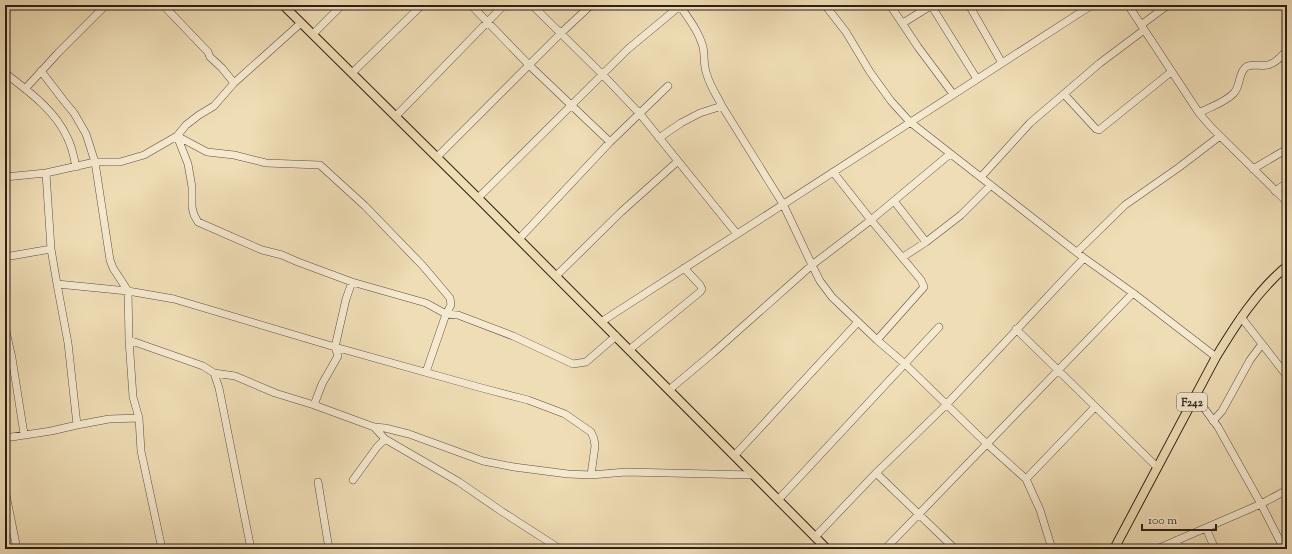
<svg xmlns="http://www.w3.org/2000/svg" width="1292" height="554" font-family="'Sorts Mill Goudy',serif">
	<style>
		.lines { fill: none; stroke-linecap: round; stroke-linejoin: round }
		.minor-casing { stroke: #5d4e3f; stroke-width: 8 }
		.major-casing { stroke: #2c1f18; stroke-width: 10 }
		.minor { stroke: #f5e9cf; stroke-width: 7 }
		.major { stroke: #efddb5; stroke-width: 8 }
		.labels { text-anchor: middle; stroke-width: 4; stroke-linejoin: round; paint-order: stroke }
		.shield { fill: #f5e9cf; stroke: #685c4f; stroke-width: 1 }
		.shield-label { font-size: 11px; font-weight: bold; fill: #2c1f18 }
	</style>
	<rect width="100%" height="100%" fill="#efddb5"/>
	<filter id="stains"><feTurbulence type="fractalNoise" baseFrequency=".005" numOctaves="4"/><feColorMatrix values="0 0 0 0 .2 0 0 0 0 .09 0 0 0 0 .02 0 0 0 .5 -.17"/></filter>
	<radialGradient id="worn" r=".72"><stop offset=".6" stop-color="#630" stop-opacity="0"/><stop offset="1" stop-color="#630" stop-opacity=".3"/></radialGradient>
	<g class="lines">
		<!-- minor casing -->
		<g class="minor-casing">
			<path id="minor" d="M163,5l45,47 2,5 12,11 12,15
				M471,5l58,60 81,77
				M532,5l70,69 38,40 97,120
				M825,5l21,27 24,40 21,29 19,21 174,136 49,35 83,64
				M890,5l28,42 35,47
				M931,5l46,74
				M969,5l33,58
				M1128,5l71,108 13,15 75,74
				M680,6c9,13 19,26 23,41 2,9 0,19 4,28 3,11 10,21 15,31
				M301,23l-67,60 -20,23 -15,9 -13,10 -9,11 11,28 4,23v20l2,8 4,7 64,28 20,5 16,7 54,20
				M903,23l29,-18
				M1141,25l27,-20
				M313,34l29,-29
				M41,71l23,30 10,12 12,21 9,28 15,98 3,8 15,23 1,49 4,57 6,21 2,33 21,98
				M5,73c23,18 50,37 62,64 5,9 7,20 9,30
				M352,73l70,-68
				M25,89l33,-36 48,-48
				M1064,94l32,35 3,1 72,-58
				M1199,113c11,-6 27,-11 35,-20 7,-8 4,-20 12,-26 6,-4 15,0 22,-2 8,-2 14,-9 19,-15
				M396,116l108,-111
				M659,138l22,-15 19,-10 22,-7 61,98 29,61 8,16 12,16 45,43 28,24 82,80 39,35 14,31 12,39
				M437,157l124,-124 30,-28
				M1253,169l34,-20
				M833,172l38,48 50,60 3,7 -47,53
				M46,173l5,76
				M5,177l41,-4 49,-11h25l24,-7 33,-19 30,16 27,3 32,8 54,2 45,41 58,60 27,32 1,7 -5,9 -20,58
				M981,177l49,-54 70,-60 44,-33
				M1275,191l12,-8
				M478,198l150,-149 53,-44
				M894,201l32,41
				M519,239l91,-97 58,-56
				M1077,252l48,-47 53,-37 42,-32
				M5,257l46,-8 6,35 71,7 46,8 161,48 3,9 -16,28 -8,21 60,22 11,1 24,6 74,27 31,6 54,7 23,1 35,-3 127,3
				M903,257l23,-15 35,-27 30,-30
				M556,276l65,-64 57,-51
				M57,284l11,59 9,82
				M1241,317l46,59
				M601,322l491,-317
				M5,327l7,31 12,76
				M1016,329l141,138
				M129,340l74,26 11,7 21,3 40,17 39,12
				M629,350l71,-58 2,-3 -2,-4 -16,-17
				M214,373l5,15 32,161
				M669,390l44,-37 99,-88 59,-45 79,-66
				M1195,396l23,31 43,77 23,45
				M1213,421l9,-10 28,-51 12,-16
				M374,427l11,12 74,43 42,29 59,38
				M5,438l46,-7 26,-6 32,-6 30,-1
				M734,456l124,-134
				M876,473l79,76
				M591,475l4,-29 -1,-7 -3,-7 -26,-18 -37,-14 -50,-13 -143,-40 11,-48 6,-17 74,21 20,11 12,1 55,21 60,28 13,-2 30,-26
				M1026,479l69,-72
				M353,480l24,-33 8,-8
				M318,482l11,67
				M5,490l12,59
				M778,500l161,-173
				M1206,528l9,21
				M815,537l61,-64 70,-68 138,-147
				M1177,540l4,9
				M885,549l248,-256
				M1157,549l104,-45 26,-14"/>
		</g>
		<!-- major casing -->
		<g class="major-casing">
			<path id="major" d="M283,5l195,193 349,351
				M1114,549l102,-192c20,-33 41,-66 71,-91"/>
		</g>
		<!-- minor -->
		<use href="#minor" class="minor"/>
		<!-- major -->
		<use href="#major" class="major"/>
	</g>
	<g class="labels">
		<!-- shield labels -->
		<rect class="shield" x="1177" y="393" width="30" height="18" rx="3"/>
		<g class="shield-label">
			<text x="1192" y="406">F242</text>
		</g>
	</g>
	<!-- margin -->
	<rect width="1292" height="554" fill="none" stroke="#efddb5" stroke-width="20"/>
	<rect x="6" y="6" width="1280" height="542" fill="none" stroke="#2c1f18" stroke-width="2"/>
	<rect x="10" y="10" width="1272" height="534" fill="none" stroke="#2c1f18"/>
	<!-- scale -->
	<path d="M1142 524v6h74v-6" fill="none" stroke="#2c1f18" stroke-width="2"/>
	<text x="1148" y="524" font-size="12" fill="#2c1f18" stroke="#f5e9cf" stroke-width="3" paint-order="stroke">100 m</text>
	<rect width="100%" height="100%" filter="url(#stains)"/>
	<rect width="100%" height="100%" fill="url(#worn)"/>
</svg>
